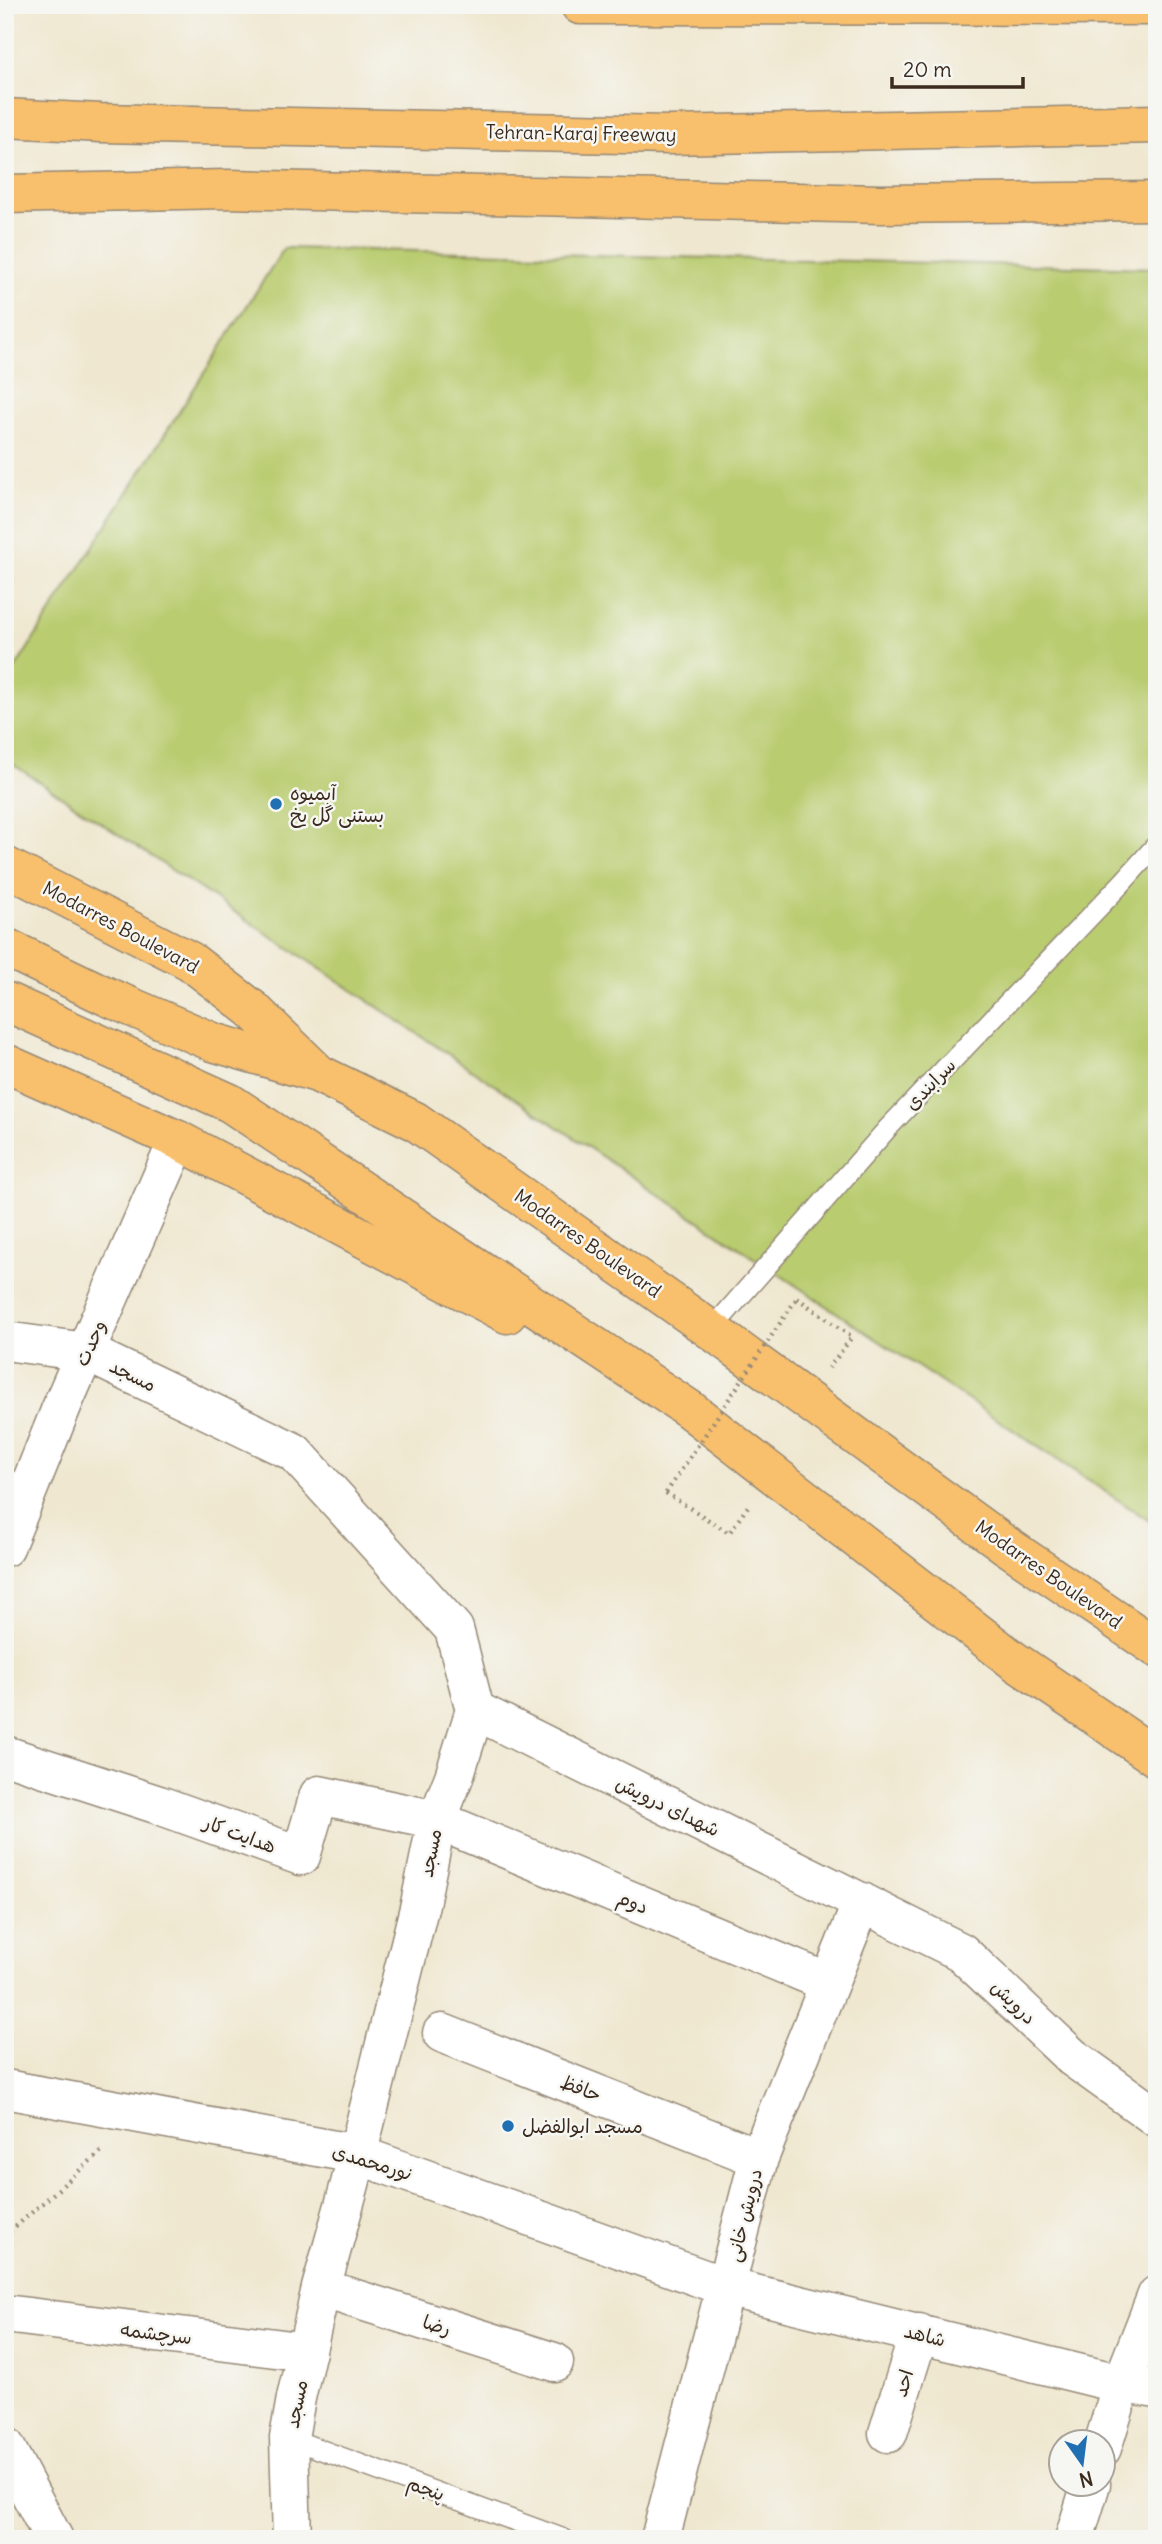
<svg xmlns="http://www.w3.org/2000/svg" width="1162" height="2544" font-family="Delius,'Playpen Sans Arabic',sans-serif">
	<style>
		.green { fill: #b9cc70; stroke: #7a7b47; stroke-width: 2 }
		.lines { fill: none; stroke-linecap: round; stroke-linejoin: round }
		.service-casing { stroke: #958876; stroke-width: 22 }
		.minor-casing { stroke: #958876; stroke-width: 41 }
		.tertiary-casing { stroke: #958876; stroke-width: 41 }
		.trunk-casing { stroke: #958876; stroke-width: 41 }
		.motorway-casing { stroke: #958876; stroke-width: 41 }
		.path { stroke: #958876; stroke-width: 4.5; stroke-dasharray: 2 5; stroke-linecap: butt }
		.service { stroke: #fff; stroke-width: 19 }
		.minor { stroke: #fff; stroke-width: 38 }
		.tertiary { stroke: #fff; stroke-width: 38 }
		.trunk { stroke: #f8bf6c; stroke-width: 38 }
		.motorway { stroke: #f8bf6c; stroke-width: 38 }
		.path-bridge { stroke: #958876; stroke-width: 4.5; stroke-dasharray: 2 5; stroke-linecap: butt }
		.poi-dot { fill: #1f6fb2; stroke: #f6f6f2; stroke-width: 2.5 }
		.labels { text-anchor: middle; stroke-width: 5; stroke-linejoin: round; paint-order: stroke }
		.street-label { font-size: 19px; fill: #3b2a1e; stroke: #f6f6f2 }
		.poi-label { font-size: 19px; fill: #3b2a1e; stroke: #f6f6f2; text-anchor: start }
	</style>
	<rect width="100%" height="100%" fill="#f6f6f2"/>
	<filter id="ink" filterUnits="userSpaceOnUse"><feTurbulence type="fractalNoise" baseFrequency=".0143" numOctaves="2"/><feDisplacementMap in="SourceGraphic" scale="14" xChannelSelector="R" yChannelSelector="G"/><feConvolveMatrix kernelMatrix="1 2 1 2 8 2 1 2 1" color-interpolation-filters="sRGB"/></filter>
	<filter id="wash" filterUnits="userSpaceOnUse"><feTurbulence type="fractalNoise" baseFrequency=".00686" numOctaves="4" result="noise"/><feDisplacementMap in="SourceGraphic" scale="28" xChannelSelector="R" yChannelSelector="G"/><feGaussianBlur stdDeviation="1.57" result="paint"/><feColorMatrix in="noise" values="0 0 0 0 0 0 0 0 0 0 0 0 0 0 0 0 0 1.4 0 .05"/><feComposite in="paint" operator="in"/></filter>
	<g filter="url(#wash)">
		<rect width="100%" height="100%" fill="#efe7cf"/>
		<!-- green -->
		<path class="green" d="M284,248l873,20v1258l-1152,-767v-75z"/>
	</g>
	<g filter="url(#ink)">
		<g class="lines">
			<!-- service casing -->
			<g class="service-casing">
				<path id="service" d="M711,1330l177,-202 235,-246 34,-38
					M289,2438l275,101"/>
			</g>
			<!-- minor casing -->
			<g class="minor-casing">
				<path id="minor" d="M5,1341l81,11 208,100 160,177 21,81 -21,67 -17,43 -17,84 -70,280 -29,104 -25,110 -7,40 3,101
					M475,1710l486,242 111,105 85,61
					M5,1755l154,50 142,51 18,-61 118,25 392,163
					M442,2033l317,125
					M321,2288l233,74
					M5,2314l302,38
					M888,2433l31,-100
					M5,2446l49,93
					M1102,2448l20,-64 35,-89
					M660,2539l99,-381 103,-256
					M1074,2539l17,-55"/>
			</g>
			<!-- tertiary casing -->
			<g class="tertiary-casing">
				<path id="tertiary" d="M5,1547l59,-146 114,-261
					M5,2089l351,65 370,133 396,97 35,5"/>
			</g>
			<!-- trunk casing -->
			<g class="trunk-casing">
				<path id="trunk" d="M5,866l185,95 62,48 67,65 96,47 296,209 293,214 153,104
					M5,947l103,50 105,45 101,30
					M5,1001l225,102 459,306 324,251 144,98
					M5,1063l173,77 329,174"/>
			</g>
			<!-- motorway casing -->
			<g class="motorway-casing">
				<path id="motorway" d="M580,5l577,1
					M5,118l96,5 569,12 487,-11
					M5,194l221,-5 655,15 276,-3"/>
			</g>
			<!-- path -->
			<path class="path" d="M797,1298l55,39 -23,31
				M666,1493l63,40 20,-28
				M5,2236l99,-87"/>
			<!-- service -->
			<use href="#service" class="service"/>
			<!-- minor -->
			<use href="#minor" class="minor"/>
			<!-- tertiary -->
			<use href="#tertiary" class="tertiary"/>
			<!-- trunk -->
			<use href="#trunk" class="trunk"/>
			<!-- motorway -->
			<use href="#motorway" class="motorway"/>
			<!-- path-bridge -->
			<path class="path-bridge" d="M666,1493l131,-195"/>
		</g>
	</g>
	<!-- markers -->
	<g class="poi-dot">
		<circle cx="276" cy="804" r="7"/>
		<circle cx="508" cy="2126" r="7"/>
	</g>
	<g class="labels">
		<!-- street labels -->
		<g class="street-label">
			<text transform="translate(581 133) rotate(1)" y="7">Tehran-Karaj Freeway</text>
			<text transform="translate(121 927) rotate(28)" y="7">Modarres Boulevard</text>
			<text transform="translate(930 1084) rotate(-46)" y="7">سرابندی</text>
			<text transform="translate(588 1243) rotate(35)" y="7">Modarres Boulevard</text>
			<text transform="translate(90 1343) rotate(-66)" y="7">وحدت</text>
			<text transform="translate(133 1375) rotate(26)" y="7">مسجد</text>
			<text transform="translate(1049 1574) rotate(35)" y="7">Modarres Boulevard</text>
			<text transform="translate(668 1806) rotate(26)" y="7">شهدای درویش</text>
			<text transform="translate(240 1834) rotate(20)" y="7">هدایت کار</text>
			<text transform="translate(430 1853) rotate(-79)" y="7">مسجد</text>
			<text transform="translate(633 1902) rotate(22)" y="7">دوم</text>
			<text transform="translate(1014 2002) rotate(44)" y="7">درویش</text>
			<text transform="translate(581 2088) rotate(21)" y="7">حافظ</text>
			<text transform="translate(373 2162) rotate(17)" y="7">نورمحمدی</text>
			<text transform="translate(744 2215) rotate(-76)" y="7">درویش خانی</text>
			<text transform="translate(437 2325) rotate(18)" y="7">رضا</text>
			<text transform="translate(156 2333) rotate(7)" y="7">سرچشمه</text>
			<text transform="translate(925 2335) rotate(14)" y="7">شاهد</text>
			<text transform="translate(903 2383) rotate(-73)" y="7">احد</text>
			<text transform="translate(296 2404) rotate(-79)" y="7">مسجد</text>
			<text transform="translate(426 2488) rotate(20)" y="7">پنجم</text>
		</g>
		<!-- poi labels -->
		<g class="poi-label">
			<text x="290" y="800">آبمیوه<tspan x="290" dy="22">بستنی گل یخ</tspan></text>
			<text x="522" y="2133">مسجد ابوالفضل</text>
		</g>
	</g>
	<!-- margin -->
	<rect width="1162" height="2544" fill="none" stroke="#f6f6f2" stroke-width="28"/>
	<!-- north arrow -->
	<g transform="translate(1082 2463) rotate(166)"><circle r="33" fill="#f6f6f2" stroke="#aba49d" stroke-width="2"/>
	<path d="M0-5L12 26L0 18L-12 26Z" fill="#1f6fb2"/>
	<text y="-10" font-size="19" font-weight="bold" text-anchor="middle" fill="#3b2a1e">N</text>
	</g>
	<!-- scale -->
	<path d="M892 77v10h131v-10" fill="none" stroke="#3b2a1e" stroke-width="3.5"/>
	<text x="903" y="77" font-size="21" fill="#3b2a1e" stroke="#f6f6f2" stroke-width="5" paint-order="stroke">20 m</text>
</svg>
